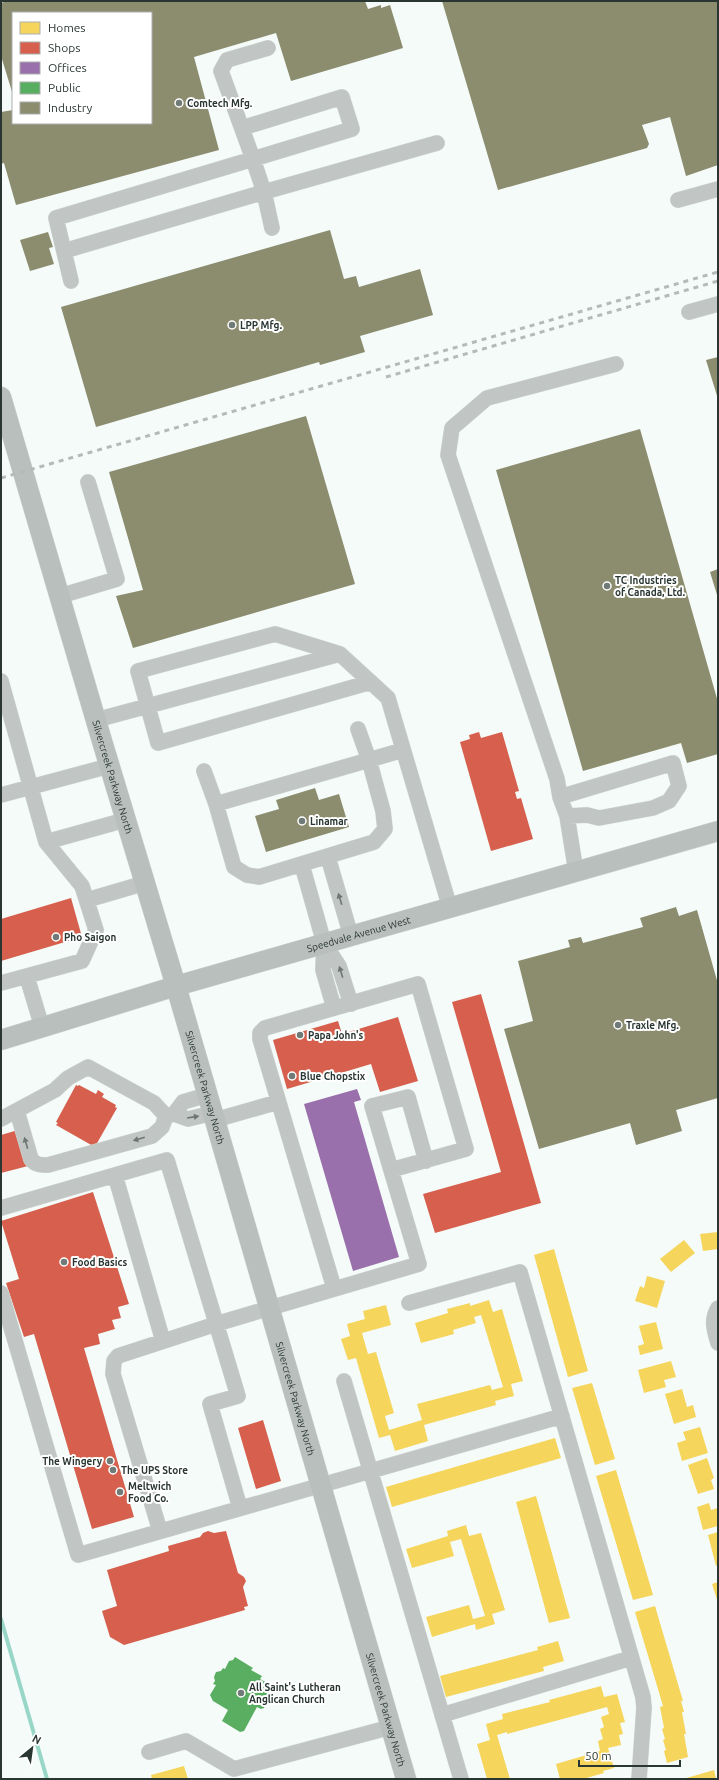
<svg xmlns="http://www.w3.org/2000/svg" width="719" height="1780" font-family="Ubuntu,sans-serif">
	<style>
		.homes { fill: #f6d55c }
		.shops { fill: #d6604d }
		.offices { fill: #9970ab }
		.public { fill: #5aae61 }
		.industry { fill: #8c8c6e }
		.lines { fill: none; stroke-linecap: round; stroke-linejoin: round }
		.stream { stroke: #98d7c8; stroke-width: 4 }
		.minor-casing { stroke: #d0d7d4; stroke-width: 16 }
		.major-casing { stroke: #d0d7d4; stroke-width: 21 }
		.minor { stroke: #c1c5c4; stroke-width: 15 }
		.major { stroke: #b8bfbd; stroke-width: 20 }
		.rail { stroke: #b5bab9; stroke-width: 3; stroke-dasharray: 5 5; stroke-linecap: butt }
		.oneway { fill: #6d7674 }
		.poi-dot { fill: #707b78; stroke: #fff; stroke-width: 1.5 }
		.labels { text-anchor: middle; stroke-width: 4; stroke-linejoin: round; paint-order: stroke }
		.poi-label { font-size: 10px; font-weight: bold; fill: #293632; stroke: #fff; text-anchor: start }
		.street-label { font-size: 10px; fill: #293632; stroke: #fff }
	</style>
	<rect width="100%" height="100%" fill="#f4fbf9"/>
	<!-- homes -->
	<path class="homes" d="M718,1232v17l-15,2 -3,-17z
		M684,1240l11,13 -24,19 -11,-13z
		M554,1249l34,122 -20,6 -34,-122z
		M647,1276l18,5 -8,27 -22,-7 5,-15 4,2z
		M489,1300l4,12 9,-3 21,72 -12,3 3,12 -19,5 1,4 -72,20 4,16 -33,10 -5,-16 -11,3 -23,-80 -8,2 -7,-21 9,-3 -3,-12 18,-5 -2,-8 23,-6 5,20 -29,8 6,21 8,-2 18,61 -9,3 4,14 33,-10 -5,-16 73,-19 2,5 11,-3 -22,-72 -7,2 2,6 -23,7 1,4 -33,9 -6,-20 33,-10 -1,-4 23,-6v3z
		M656,1322l7,27 -23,6 -2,-9 6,-2 -5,-18z
		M671,1361l5,16 -12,3 2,7 -22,6 -6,-23z
		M592,1383l23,76 -20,6 -23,-77z
		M682,1389l5,18 6,-2 3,12 -22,7 -9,-30z
		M700,1427l8,26 -26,8 -5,-18 9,-3 -3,-8z
		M555,1438l6,20 -169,49 -6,-20z
		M707,1458l7,20 -3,2 3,9 -16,5 -10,-29z
		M616,1470l37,125 -20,5 -37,-124z
		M536,1496l34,122 -21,5 -33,-121z
		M709,1503l2,7 7,-2v18l-15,4 -6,-23z
		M466,1525l3,11 12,-3 24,77 -13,4 3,10 -19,6 -1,-6 -43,13 -6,-20 43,-12 4,14 12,-3 -24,-77 -11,3 4,14 -42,12 -6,-19 42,-13 -1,-5z
		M718,1532v33l-2,1 -8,-31z
		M718,1582v21l-6,-19z
		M655,1606l28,95h-2l3,11h-2l4,22h-2l4,23 -21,6 -3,-12 2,-1 -3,-10 2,-1 -3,-10 2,-1 -4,-21 3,-1 -28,-94z
		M558,1641l6,20 -21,6 1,4 -98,26 -6,-21 98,-26 -1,-3z
		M601,1686l3,11 13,-3 8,28 -5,1 3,11 -4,1 2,10 -13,3 6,20 -11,3 1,2 -21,6h-23l-4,-15 44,-13 -2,-10 5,-2 -3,-10 4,-2 -3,-10 8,-3 -2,-7 -100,27v-2l-10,3 13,44h-23l-10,-35 13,-4 -4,-16 17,-5 -1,-5 48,-12 -1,-2z
		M184,1766l4,13h-36l-1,-4z
		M714,1770l2,9h-33z"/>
	<!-- shops -->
	<path class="shops" d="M479,732l2,6 21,-6 17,59 -4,1 2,7 4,-1 12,41 -42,12 -31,-109 10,-3 -1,-4z
		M71,898l11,39 -81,24v-42z
		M481,994l60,209 -106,30 -12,-39 78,-22 -49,-170z
		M398,1017l20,64 -38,11 -9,-28 -84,25 -14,-49 65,-19 4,13z
		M76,1085l2,1 1,-1 17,9 2,-4 6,4 -2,3 14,8 -1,2 2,1 -21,37 -2,-1 -1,2 -37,-21 2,-2 -2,-1z
		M18,1130l10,36 -27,7v-38z
		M93,1192l36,112 -11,3 3,11 -9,2 3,9 -17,5 2,10 -16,4 50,169 -42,12 -58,-195 -10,3 -18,-54 13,-4 -18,-58z
		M263,1420l18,61 -25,8 -18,-61z
		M208,1531l6,2 12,-2 12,42 6,4 2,4 -3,6 5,19 -4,1 1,3 -121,35 -14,-8 -8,-26 15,-5 -10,-36 62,-19 -1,-5 32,-9 3,-4z"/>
	<!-- offices -->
	<path class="offices" d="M357,1089l4,11 -7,2 45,155 -46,14 -49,-167z"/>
	<!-- public -->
	<path class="public" d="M235,1657l18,11 -2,2 11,6 -2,3 9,5 -3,6 10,6 -4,6 -3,-2 -5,8 -3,1 -4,-2 -13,24 -4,1 -18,-11 6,-11 -15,-9 -3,-6 6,-10 -3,-1 2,-3 -1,-4 2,-5 5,-1 2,-3 2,1 4,-8 4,-1z"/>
	<!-- industry -->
	<path class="industry" d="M7,1h358l3,8 13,-4v3l9,-3 13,43 -112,33 -15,-48 -82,24 25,93 -203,55 -12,-42 -3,1v-52l12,-2v13h138v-110h-138v82l-12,-39v-53z
		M442,1h276v164l-32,11 -16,-59 -28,8 7,19 -2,4 -149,42z
		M330,230l14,49 12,-3 3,11 61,-18 13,46 -73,21 5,16 -45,13 -1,-3 -223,65 -35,-120z
		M48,232l5,15 -4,1 5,16 -24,7 -10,-31z
		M718,357v42l-12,-39z
		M306,416l49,168 -222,64 -17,-52 27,-6 -34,-118z
		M640,429l78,273v52l-31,9 -6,-20 -98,28 -87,-301z
		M718,569v29l-8,-26z
		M315,788l4,12 20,-6 10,33 -83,25 -11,-36 24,-7 -3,-9z
		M676,907l3,9 18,-6 21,74v114l-42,12 6,21 -46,14 -6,-22 -91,26 -35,-120 29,-8 -15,-60 52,-14 -2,-7 13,-3 2,6 60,-16 -3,-9z"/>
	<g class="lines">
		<!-- stream -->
		<path class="stream" d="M1,1619l46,160"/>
		<!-- minor casing -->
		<g class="minor-casing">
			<path id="minor" d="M242,128l100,-31 10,32 -99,30 -32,-88 6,-11 41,-12
				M678,200l40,-11
				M64,251l200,-59 173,-49
				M71,281l-15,-63 197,-59 11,33 8,36
				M689,312l29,-8
				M60,596l57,-17 -29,-97
				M1,681l45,161 36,44 14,44 -14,31 -81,22
				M371,682l-213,61 -20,-72 137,-37 65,20 48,44 62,210
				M96,720l244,-66
				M358,729l11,31 34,-10
				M369,760l14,51 2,18 -11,13 -115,35 -12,-2 -13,-8 -18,-63z
				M204,771l12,33
				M1,795l108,-29
				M560,797l-3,-18 -109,-324 4,-27 35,-30 129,-34
				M567,816l20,-1 12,3 54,-10 16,-7 10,-15 -6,-23 -113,34 7,19 9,56
				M46,842l79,-22
				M328,857l23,79
				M302,865l22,78 -1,27 11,38
				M87,900l58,-17
				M324,943l15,23 12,38
				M27,977l15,50
				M17,1111l14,48c4,6 10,6 17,6l104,-29 10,-9 4,-11
				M174,1114l14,5 25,-6
				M166,1116l8,-2 9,-12 24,-7
				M1,1119l54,-29 13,-12 20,-11 66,36 12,13
				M215,1120l63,-18
				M391,1170l-19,-64 36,-9 18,64
				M115,1175l48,166
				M1,1208l166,-48 71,236 -28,8 30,104
				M1,1293l77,262 484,-139
				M409,1303l111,-31 123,425 1,11 -5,71
				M718,1308c-7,11 -4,22 0,35
				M344,1381l117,398
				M160,1531l-47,-157 1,-13 4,-5 98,-32 203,-60 -28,-94 75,-21 -48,-165 -153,44 -5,5v6l74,249
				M442,1715l189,-57
				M149,1752l37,-11 48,28 157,-42"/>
		</g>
		<!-- major casing -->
		<g class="major-casing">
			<g id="major">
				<path id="s1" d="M1,397l101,344 74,245 230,793"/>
				<path id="s2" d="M1,1040l175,-54 542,-155"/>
			</g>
		</g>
		<!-- minor -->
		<use href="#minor" class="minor"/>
		<!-- major -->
		<use href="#major" class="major"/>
		<!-- rail -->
		<path class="rail" d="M386,377l332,-96
			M1,478l717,-206"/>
	</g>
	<!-- one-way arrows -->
	<defs><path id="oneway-solid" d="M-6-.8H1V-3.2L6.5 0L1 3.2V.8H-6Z"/></defs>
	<g class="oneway">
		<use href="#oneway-solid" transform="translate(340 899) rotate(-107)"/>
		<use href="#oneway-solid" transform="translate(341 972) rotate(-107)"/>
		<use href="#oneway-solid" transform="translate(193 1117) rotate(-9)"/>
		<use href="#oneway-solid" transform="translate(139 1139) rotate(164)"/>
		<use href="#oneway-solid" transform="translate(26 1143) rotate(-106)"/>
	</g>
	<!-- markers -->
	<g class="poi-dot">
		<circle cx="179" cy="103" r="4"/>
		<circle cx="232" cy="325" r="4"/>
		<circle cx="607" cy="586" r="4"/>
		<circle cx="302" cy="821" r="4"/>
		<circle cx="56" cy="937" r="4"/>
		<circle cx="618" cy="1025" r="4"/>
		<circle cx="300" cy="1035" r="4"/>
		<circle cx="292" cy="1076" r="4"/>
		<circle cx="64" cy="1262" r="4"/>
		<circle cx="110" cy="1461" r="4"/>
		<circle cx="113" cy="1470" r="4"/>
		<circle cx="120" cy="1492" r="4"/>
		<circle cx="241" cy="1693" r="4"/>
	</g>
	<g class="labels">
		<!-- poi labels -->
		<g class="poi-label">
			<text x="187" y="107">Comtech Mfg.</text>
			<text x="240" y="329">LPP Mfg.</text>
			<text x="615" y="584">TC Industries<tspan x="615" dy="12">of Canada, Ltd.</tspan></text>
			<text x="310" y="825">Linamar</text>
			<text x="64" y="941">Pho Saigon</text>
			<text x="626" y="1029">Traxle Mfg.</text>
			<text x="308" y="1039">Papa John's</text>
			<text x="300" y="1080">Blue Chopstix</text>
			<text x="72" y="1266">Food Basics</text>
			<text x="102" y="1465" text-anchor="end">The Wingery</text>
			<text x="121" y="1474">The UPS Store</text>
			<text x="128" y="1490">Meltwich<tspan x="128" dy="12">Food Co.</tspan></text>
			<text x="249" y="1691">All Saint's Lutheran<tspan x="249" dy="12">Anglican Church</tspan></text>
		</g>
		<!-- street labels -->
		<g class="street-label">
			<text dy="4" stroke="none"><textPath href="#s1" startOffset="396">Silvercreek Parkway North</textPath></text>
			<text dy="4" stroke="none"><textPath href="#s2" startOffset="373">Speedvale Avenue West</textPath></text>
			<text dy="4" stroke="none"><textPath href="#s1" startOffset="720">Silvercreek Parkway North</textPath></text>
			<text dy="4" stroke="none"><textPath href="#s1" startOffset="1044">Silvercreek Parkway North</textPath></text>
			<text dy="4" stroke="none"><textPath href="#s1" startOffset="1368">Silvercreek Parkway North</textPath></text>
		</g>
	</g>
	<!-- border -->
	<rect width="719" height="1780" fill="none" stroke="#293632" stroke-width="4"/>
	<!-- legend -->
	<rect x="12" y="12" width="140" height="112" fill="#ffffff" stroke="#a9afad"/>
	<rect x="20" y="22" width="20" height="12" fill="#f6d55c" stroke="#a9afad"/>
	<text x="48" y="32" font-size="12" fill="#293632">Homes</text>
	<rect x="20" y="42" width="20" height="12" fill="#d6604d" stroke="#a9afad"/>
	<text x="48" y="52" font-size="12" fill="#293632">Shops</text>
	<rect x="20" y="62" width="20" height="12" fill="#9970ab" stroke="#a9afad"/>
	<text x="48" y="72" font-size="12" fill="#293632">Offices</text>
	<rect x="20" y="82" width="20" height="12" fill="#5aae61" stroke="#a9afad"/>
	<text x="48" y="92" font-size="12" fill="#293632">Public</text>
	<rect x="20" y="102" width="20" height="12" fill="#8c8c6e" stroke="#a9afad"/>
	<text x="48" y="112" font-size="12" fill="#293632">Industry</text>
	<!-- north arrow -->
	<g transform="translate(32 1748) rotate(29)" stroke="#ffffff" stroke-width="3" paint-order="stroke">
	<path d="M0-3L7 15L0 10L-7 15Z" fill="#293632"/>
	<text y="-6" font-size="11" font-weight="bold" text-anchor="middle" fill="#293632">N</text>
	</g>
	<!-- scale -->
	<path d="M579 1760v6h101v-6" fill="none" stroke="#293632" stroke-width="2"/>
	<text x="585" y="1760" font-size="12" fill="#293632" stroke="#ffffff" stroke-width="3" paint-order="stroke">50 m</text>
</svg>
